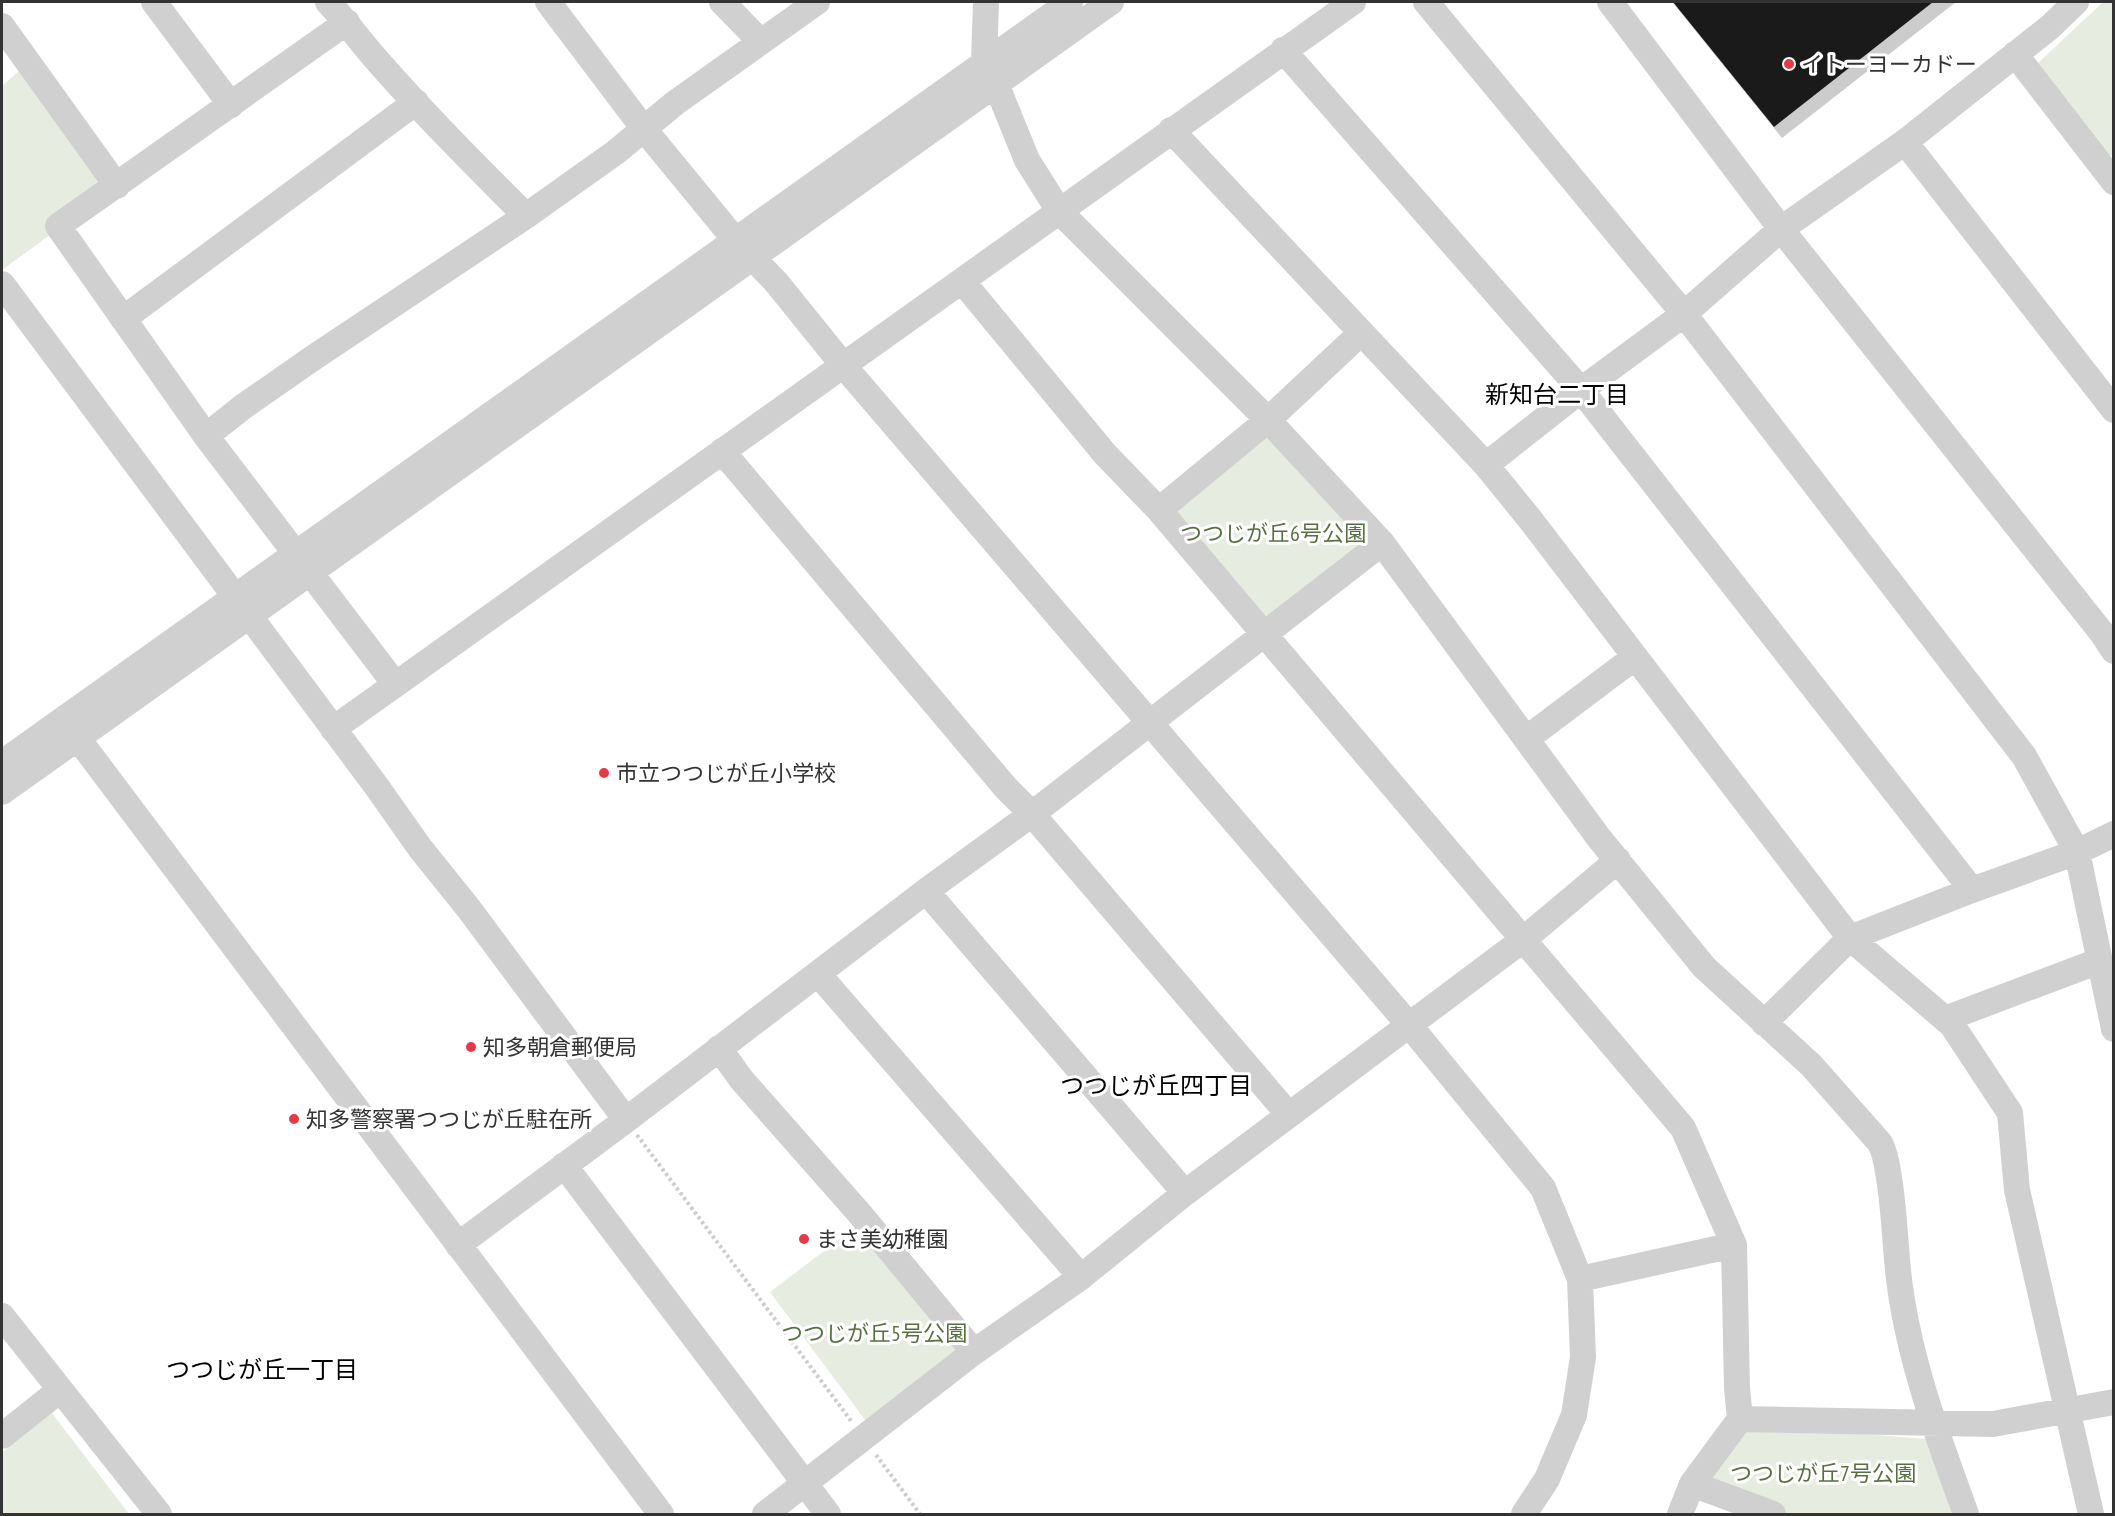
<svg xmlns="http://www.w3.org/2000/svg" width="2115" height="1516" font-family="'PT Sans Narrow','Noto Sans JP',sans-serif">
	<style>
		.green { fill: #e6ecdf }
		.shadow { fill: #0003 }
		.building { fill: #1a1a1a }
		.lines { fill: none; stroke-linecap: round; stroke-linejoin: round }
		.path { stroke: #cdcdcd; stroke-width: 4; stroke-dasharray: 3 3; stroke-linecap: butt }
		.minor { stroke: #d0d0d0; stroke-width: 26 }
		.poi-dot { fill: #e63946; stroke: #fff; stroke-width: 2 }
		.labels { text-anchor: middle; stroke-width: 6; stroke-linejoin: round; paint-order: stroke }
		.poi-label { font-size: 22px; fill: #333; stroke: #fff; text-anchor: start }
		.park-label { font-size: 22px; fill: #56703f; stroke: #fff }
		.neighbourhood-label { font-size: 24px; fill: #000; stroke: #fff }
	</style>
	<rect width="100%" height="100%" fill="#fff"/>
	<!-- green -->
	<path class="green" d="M2103,2h10v152l-4,3 -71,-94z
		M28,63l89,123 -115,84v-184z
		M1263,433l101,104 -2,10 -93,69 -9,-1 -88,-105z
		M861,1223l101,126 -96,72 -96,-129z
		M52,1413l77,101h-127v-62z
		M1745,1431l108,2 73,6 28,75h-169l-93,-30z"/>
	<!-- shadow -->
	<path class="shadow" d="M1672,2h284l-174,136z"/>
	<!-- building -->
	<path class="building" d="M1673,2h260l-159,125z"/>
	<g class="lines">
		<!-- path -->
		<path class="path" d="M637,1135l215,287
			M876,1455l44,59"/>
		<!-- minor -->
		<path class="minor" d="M154,2l77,103
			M328,2c17,18 31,38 47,56 48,55 100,107 151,158
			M548,2l96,127 92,112 40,41 67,83 567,661 133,162 37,91 3,78 -9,58 -27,64 -23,35
			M722,2l38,39
			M986,2l-2,60 12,22 31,76 32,51 209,209 114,123 217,295 105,129 107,98 69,78c6,11 7,23 9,35 6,36 6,73 11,109 11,79 39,153 66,227
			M1426,2l258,312 340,442 53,96 37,177
			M1610,2l171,227 321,404 12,18
			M347,22l-289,204 148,210 189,248
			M2,26l115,160
			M1283,50l298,340 391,500
			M2015,54l99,128
			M1171,130l315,335 43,53 321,420 102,87 58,88 7,77 74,324
			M1905,142l209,268
			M962,281l143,173 54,56 524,618 51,117 3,143 3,31 -48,65 -12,30
			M2,284l375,503 43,61 49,61 157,211
			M123,319l293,-217
			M206,436l38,-30 69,-48 213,-142 90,-64 59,-49 142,-101
			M722,451l284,337 26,26 257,301
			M1486,465l95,-75 103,-76 97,-85 124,-87 145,-115 26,-25
			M1159,510l109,-90 93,-87
			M67,724l594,790
			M333,729l1020,-727
			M1526,739l109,-82
			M2,763l1068,-761
			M2,792l1109,-790
			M926,891l259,302
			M818,974l263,303
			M1945,1019l154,-58
			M1764,1023l86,-85 122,-48 105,-38 37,-18
			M719,1048l22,31 119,135 114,138
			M564,1165l264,349
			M458,1245l168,-125 300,-229 106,-77 350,-271
			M1580,1279l154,-34
			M2,1316l157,198
			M1740,1419l253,5 121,-22
			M2,1436l58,-46
			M1692,1484l81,30
			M765,1514l209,-162 107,-75 104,-84 339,-254 94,-79"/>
	</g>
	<!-- markers -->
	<g class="poi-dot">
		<circle cx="1789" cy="64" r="6"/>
		<circle cx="604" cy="773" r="6"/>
		<circle cx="471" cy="1047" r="6"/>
		<circle cx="294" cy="1119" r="6"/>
		<circle cx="804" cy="1239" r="6"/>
	</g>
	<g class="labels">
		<!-- poi labels -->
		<g class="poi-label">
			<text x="1801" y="72">イトーヨーカドー</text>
			<text x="616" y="781">市立つつじが丘小学校</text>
			<text x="483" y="1055">知多朝倉郵便局</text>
			<text x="306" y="1127">知多警察署つつじが丘駐在所</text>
			<text x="816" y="1247">まさ美幼稚園</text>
		</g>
		<!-- park labels -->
		<g class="park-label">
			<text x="1273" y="541">つつじが丘6号公園</text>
			<text x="874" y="1341">つつじが丘5号公園</text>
			<text x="1823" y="1481">つつじが丘7号公園</text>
		</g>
		<!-- neighbourhood labels -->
		<g class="neighbourhood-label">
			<text x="1557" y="403">新知台二丁目</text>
			<text x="1156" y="1094">つつじが丘四丁目</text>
			<text x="262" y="1378">つつじが丘一丁目</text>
		</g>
	</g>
	<!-- border -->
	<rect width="2115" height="1516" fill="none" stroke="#333333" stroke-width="6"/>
</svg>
